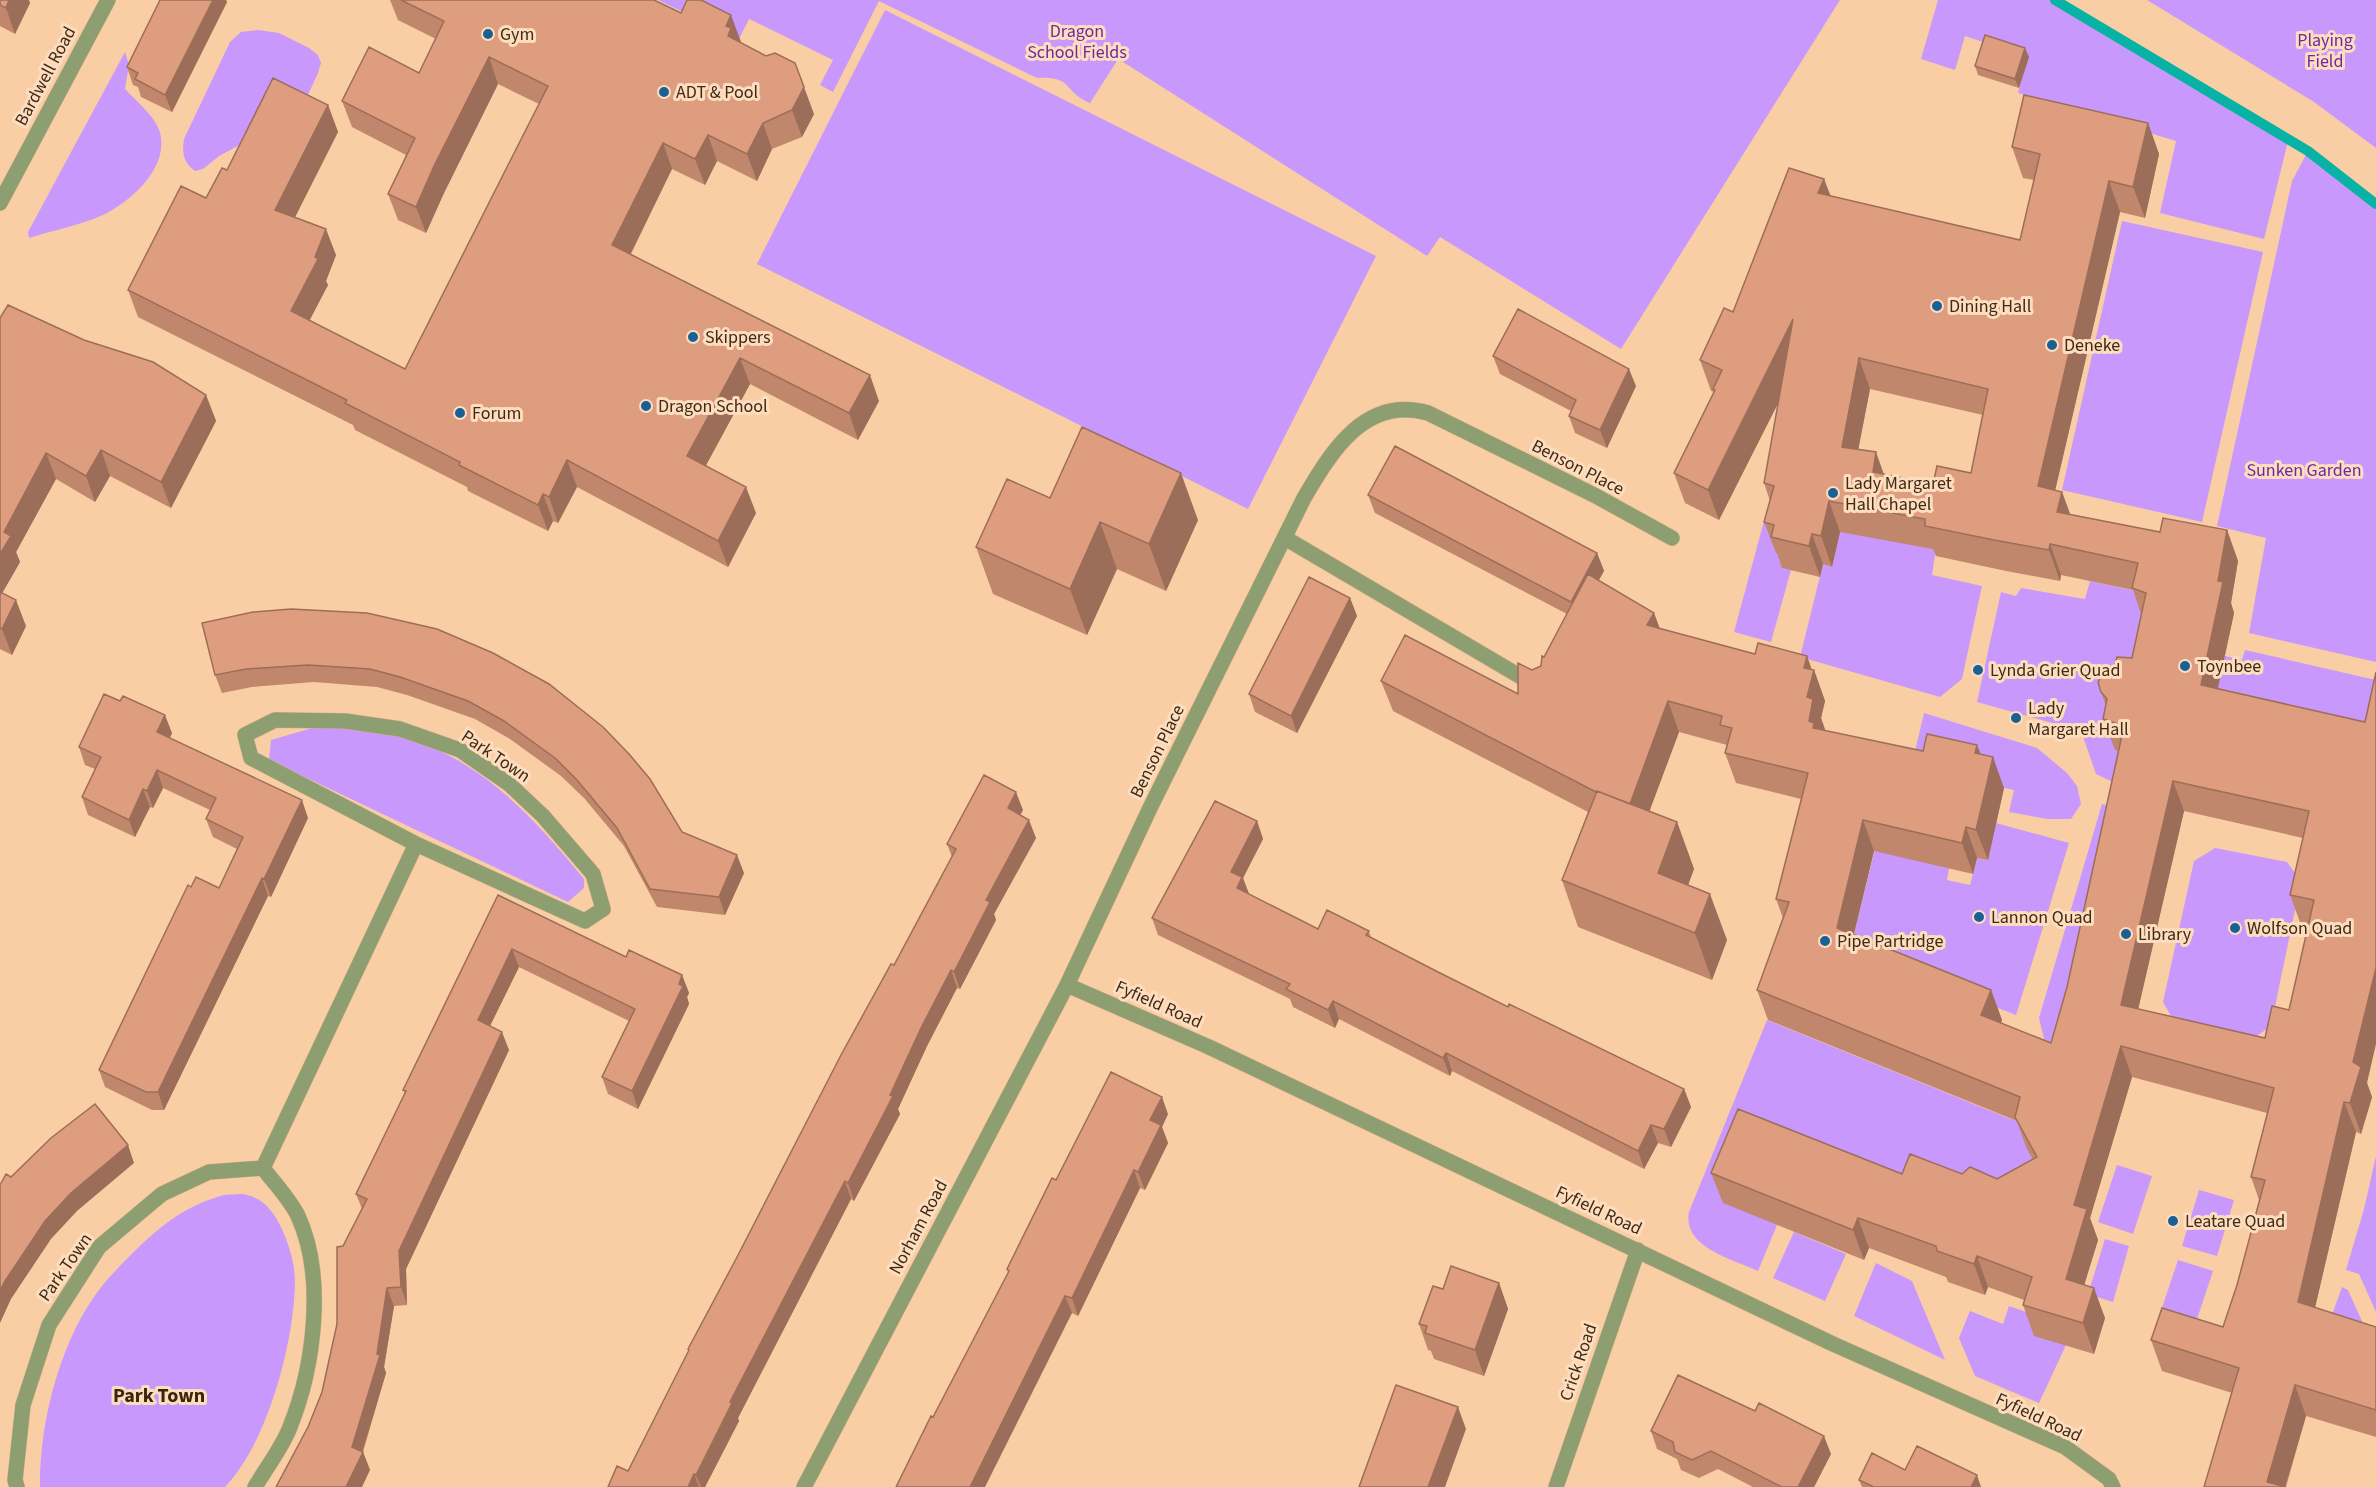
<svg xmlns="http://www.w3.org/2000/svg" width="2376" height="1487" font-family="'Source Sans 3',sans-serif">
	<style>
		.green { fill: #c898fc }
		.lines { fill: none; stroke-linecap: round; stroke-linejoin: round }
		.stream { stroke: #08b2a5; stroke-width: 10 }
		.street-casing { stroke: #d4ad88; stroke-width: 16 }
		.street { stroke: #8d9f71; stroke-width: 15 }
		.wall { fill: #c0876d; fill-rule: evenodd }
		.shaded-wall { fill: #9c6e59 }
		.building { fill: #df9d7f; stroke: #9c6e59; stroke-width: 1.5; fill-rule: evenodd }
		.poi-dot { fill: #196195; stroke: #feddbf; stroke-width: 2 }
		.labels { text-anchor: middle; stroke-width: 6; stroke-linejoin: round; paint-order: stroke }
		.park-label { font-size: 18px; fill: #6b2a9f; stroke: #feddbf }
		.poi-label { font-size: 18px; fill: #3e2a15; stroke: #feddbf; text-anchor: start }
		.street-label { font-size: 18px; fill: #3e2a15; stroke: #feddbf }
		.neighbourhood-label { font-size: 20px; font-weight: bold; fill: #3c2409; stroke: #feddbf }
	</style>
	<rect width="100%" height="100%" fill="#f9cea5"/>
	<!-- green -->
	<path class="green" d="M658,0h1182l-219,349 -181,-112 -13,19 -304,-194 5,-9 -4,-3 -34,53c-27,-11 -17,-28 -53,-25l-158,-77 -46,91 -13,-7 13,-25 -84,-41 -10,20z
		M1938,0h117l233,141 -24,98 -104,-26 16,-72 -158,-48 10,-36 -63,-21 -10,34 -34,-11z
		M2147,0h229v148l-62,-46z
		M885,10l491,246 -128,253 -491,-245z
		M258,30l21,3 30,15 9,7 3,8 -3,10 -11,24 -60,44 -28,15 -16,13 -8,2c-12,-9 -13,-17 -11,-32l46,-97 11,-10z
		M125,52l4,13 -4,24c11,12 30,27 35,43 10,38 -34,74 -64,86 -21,8 -45,13 -67,20l-1,-6z
		M2308,151l68,53v458l-127,-29 17,-95 -49,-12 75,-345z
		M2122,221l141,31 -61,270 -140,-32z
		M1767,510l9,2 9,44 -3,12 9,2 -20,72 -37,-10z
		M1840,531l96,18 -4,26 50,11 -20,93 -22,18 -140,-40 23,-93 9,3z
		M2090,581l59,13 -14,163 -7,32 -32,-15 -15,-43 -104,-29 24,-110 15,4 5,-8 64,11z
		M2245,650l131,30v72l-175,-17 24,-79 17,4z
		M1924,713l113,35 30,25 10,13 4,18 -10,15h-23l-39,-7 5,-22 -28,-6 -77,-7z
		M353,726c14,3 28,5 41,8 85,23 136,79 190,145v9l-16,14 -299,-142 2,-20 41,-12z
		M2102,804l22,5 -59,255 -20,-21 -6,-25z
		M1996,823l73,20 -53,172 -166,-65 31,-125 42,37 26,6 -2,12 23,5 7,-27 11,2z
		M2215,848l72,14 14,19 -30,145 -20,14 -76,-17 -12,-21 31,-141z
		M1767,1020l241,98 33,10 20,40 -284,57 -19,46c-26,-12 -76,-24 -69,-59z
		M2376,1156v156l-17,-38 -13,-4 18,-61z
		M2117,1165l35,11 -19,58 -35,-12z
		M2199,1190l35,10 -17,56 -35,-10z
		M224,1195c7,0 17,-2 23,0 18,4 28,19 35,34 7,16 13,35 13,53 -1,61 -27,160 -70,205h-185c-1,-65 21,-150 62,-201 13,-16 27,-29 41,-43 25,-23 48,-39 81,-48z
		M1794,1232l52,22 -21,47 -52,-23z
		M2105,1239l24,7 -16,56 -25,-8z
		M2178,1260l35,11 -19,57 -35,-11z
		M1876,1263l36,18 33,79 -91,-44z
		M2342,1287l6,3 21,47 -41,-11z
		M2009,1306l31,11 26,28 -27,58 -64,-27 -16,-38 11,-27 33,13z"/>
	<g class="lines">
		<!-- stream -->
		<path class="stream" d="M2055,0l253,151 68,53"/>
		<!-- street casing -->
		<g class="street-casing">
			<path id="street" d="M0,203l108,-203
				M1285,538l248,146
				M275,720l70,1 55,8 60,21 49,34 34,32 50,58 10,35 -18,12 -169,-77 -165,-86 -6,-23z
				M1067,985l142,62 624,297 232,103 44,32 4,8
				M263,1168l153,-324
				M17,1487l-2,-7 8,-75 26,-80 50,-78 63,-53 47,-22 54,-4c11,15 27,31 35,48 28,61 16,151 -8,211 -8,21 -24,41 -35,60
				M804,1487l263,-502 83,-177 154,-310c27,-46 61,-103 124,-85l168,83 76,42
				M1556,1487l82,-237"/>
		</g>
		<!-- street -->
		<use href="#street" class="street"/>
	</g>
	<!-- wall -->
	<path class="wall" d="M0,0l30,3 -15,31 -15,-8z
		M160,0h66l1,2 -55,110 -31,-15 -3,-10 -5,-2 -6,-18z
		M390,0h264l87,42 -1,1 74,71 -12,23 -30,12 -15,32 -40,-20 -12,24 -33,-16 -41,85 248,147 -21,39 -108,-56 -44,81 50,48 -28,54 -151,-80 -19,36 -5,-2 -5,10 -80,-40 -1,-4 -112,-57 -2,-5 -215,-108 -10,-27 78,-92 21,-28 101,-65 10,27 -43,85 41,38 -10,26 2,4 -19,35 96,49 134,-265 -41,-20 -54,109 -18,40 -28,-13 -10,-26 18,-39 -54,-28 -10,-26 77,-28 17,-34 -38,-19z
		M2029,57l-10,31 -41,-13 -3,-9z
		M2148,123l11,31 -14,64 -25,-6 -65,278 7,2 8,22 90,18 67,-2 11,31 -7,42 3,10 -16,75 147,34 2,361 5,14 -11,37 -5,-2 -41,176 61,19v110l-70,-21 -20,71h-82l28,-94 -70,-22 -11,-31 72,-13 14,-42 22,-85 -8,-23 16,-64 -135,-36 -42,141 8,22 -14,44 21,34 -11,36 -60,-18 -11,-31 1,-5 -36,-13 -3,8 -37,-13 -2,-5 -77,-29 -5,12 -141,-57 -12,-30 191,1h60l35,5 36,-19 -7,-13 -9,-26 -249,-101 -11,-30 26,-72 -7,-19 25,-100 -65,-16 -11,-30 2,-8 -48,-13 -30,80 28,10 17,47 -6,16 39,55 -15,40 -134,-53 -16,-47 26,-68 -195,-101 -12,-30 137,13 14,-24 9,-4 26,-52 -192,-101 -7,-18 229,58 7,18 -6,9 56,33 6,16 95,25 52,2 5,14h2l11,31 -4,17 3,12 99,21 54,-6 4,9 23,34 -16,72 -11,-2 -4,16 -99,-23 -20,83 137,56 11,30 -1,3 50,20 16,-56 51,-236 -3,-1 -12,-31 3,-13 -5,-14 31,-34 9,-44 -8,-24 -72,-15 -1,6 -54,-10 -70,-15 -3,-7 -93,-17 -8,35 -9,-3 -3,13 -38,-9 -5,-15h-1l-12,-31 6,-21 -6,-18 15,-82 -60,119 -34,-17 -11,-30 40,-81 -3,-1 -11,-31 124,-181 7,17 189,44 14,-60 -11,-2 -11,-31zM1870,389l113,26 -12,58 -38,11 -49,-10 -26,-25zM2184,811l119,27 -13,57 11,30 7,2 -19,83 -24,28 -127,-29z
		M0,318l84,22 122,55 10,26 -45,87 -61,-32 -15,26 -39,-23 -40,73 4,10 -18,31 24,33 -14,29 -12,-6z
		M1493,356l143,30 -29,62 -32,-15 -6,-17 2,-5 -71,-37z
		M1050,498l148,22 -32,71 -49,-22 -30,66 -94,-41 -17,-47z
		M1350,598l7,18 -60,117 -42,-21 -6,-18z
		M367,613l315,219 62,41 -19,42 -68,-8 -33,-61 -40,-48 -23,-22 -51,-37 -35,-20 -68,-24 -30,-8 -63,-5 -62,5 -30,6 -7,-18z
		M120,701l52,32 -2,5 138,80 -37,79 -3,-1 -104,214h-12l-47,-23 -6,-17 92,-183 28,1 18,-39 -24,-12 -7,-18 4,-9 -47,-22 -10,20 -3,-1 -15,30 -47,-22 -6,-18 13,-28 -10,-4 -6,-18z
		M1023,810l-3,5 16,23 -42,76 2,6 -36,69 -3,-1 -30,58 -29,63 2,5 -46,87 -3,-2 -113,219 1,3 -34,66h-97l20,-16 61,-119 -1,-3 264,-492 -5,-13z
		M1257,821l6,18 -20,39 6,16 69,35 51,2 2,7 69,35 68,34 176,82 7,18 -20,40 -13,-4 -14,26 -192,-98 -2,5 -111,-57 -4,9 -42,-21 -3,-8 -132,-64 -6,-17z
		M498,895l128,62 56,18 7,18 -2,4 2,7 -51,105 -30,-15 -6,-17 27,-56 -110,-54 -29,59 19,24 -103,219 1,36 -13,1 -10,61 2,6 -23,79 7,18 -62,-43 14,-35 15,-68 6,-78 19,-37 -6,-15 49,-100 -2,-4z
		M1168,1114l-6,13 6,16 -23,47 -5,-2 -62,128 -6,-3 -139,104 75,-144 -1,-4 49,-89z
		M1499,1283l9,26 -24,67 -50,-17 -3,-8 -3,-1 -9,-26 24,-35z
		M1651,1431l180,23 -17,33h-61l-35,-18 -19,9 -18,-8 -4,-11 -20,-10z
		M1905,1470l76,17h-119l-3,-7z"/>
	<!-- shaded-wall -->
	<path class="shaded-wall" d="M9,0h20l1,3 -15,31 -9,-26z
		M213,0h13l1,2 -55,110 -7,-17z
		M731,15l10,27 -3,5 -10,-11 -2,-10z
		M2025,48l4,9 -10,31 -4,-9z
		M489,57l9,27 -54,109 -18,40 -10,-26 18,-41z
		M804,87l10,27 -12,23 -10,-27z
		M328,105l10,27 -53,105 -10,-27z
		M763,123l9,26 -15,32 -10,-27z
		M2148,123l11,31 -14,64 -12,-31z
		M708,135l9,26 -12,24 -10,-26z
		M663,143l9,26 -50,102 -10,-26z
		M1824,179l11,31 -17,-17z
		M2109,181l11,31 -71,305 -11,-31z
		M326,229l10,26 -10,26 2,4 -27,52 -10,-26 24,-54z
		M1793,319l12,31 -86,170 -11,-30z
		M740,358l10,26 -53,98 -10,-26z
		M1859,358l11,31 -17,88 -11,-30z
		M1629,369l7,17 -29,62 -7,-18z
		M870,375l9,26 -21,39 -9,-27z
		M206,395l10,26 -45,87 -10,-26z
		M101,450l9,26 -15,26 -9,-26z
		M1876,452l11,31 -14,-11z
		M46,453l10,26 -40,73 4,10 -20,35v-43l4,-22z
		M567,460l10,27 -19,36 -9,-26z
		M1181,473l17,47 -32,71 -17,-47z
		M746,487l10,26 -28,54 -10,-26z
		M2062,492l11,30 -16,-10z
		M543,494l10,27 -5,10 -10,-26z
		M1829,501l11,31 -8,35 -11,-31z
		M1100,522l17,47 -30,66 -17,-46z
		M2227,530l11,31 -7,42 3,10 -22,102 -11,-30z
		M1812,534l11,30 -3,13 -11,-31z
		M2050,544l11,31 -1,6 -11,-31z
		M1597,553l7,18 -27,49 -6,-18z
		M1350,598l7,18 -60,117 -6,-17z
		M16,600l10,26 -14,29 -10,-26z
		M1654,613l11,30 -18,-18z
		M1807,656l6,18 1,-4 11,31 -4,17 4,11 -3,14 -13,-22 -5,-53z
		M1668,701l11,31 -40,107 -11,-31z
		M165,715l7,18 -8,17 -7,-18z
		M1977,745l11,31 -13,-23z
		M1993,757l11,31 -16,72 -12,-30z
		M157,770l6,18 -10,20 -6,-17z
		M2173,781l11,30 -52,225 -11,-31z
		M143,789l7,18 -15,30 -6,-17z
		M1016,792l7,18 -9,16 -6,-18z
		M302,800l6,18 -37,79 -7,-18z
		M1029,820l7,18 -42,76 2,6 -36,69 -6,-17 32,-72z
		M1863,820l11,31 -26,107 -11,-30z
		M1257,821l6,18 -20,39 6,16 -6,12 -12,-34z
		M1677,822l17,47 -19,51 -17,-47z
		M1966,827l11,31 -4,16 -11,-31z
		M737,855l7,18 -19,42 -6,-18z
		M262,878l6,18 -104,214 -6,-18z
		M1710,894l17,46 -15,40 -17,-47z
		M512,949l7,18 -35,71 -6,-18z
		M2376,968v76l-9,39 5,14 -11,37 -11,-31 3,-41z
		M951,970l6,18 -30,58 -29,63 2,5 -46,87 -6,-18 73,-155z
		M682,975l7,18 -2,4 2,7 -51,105 -6,-18z
		M1991,990l11,30 -10,25 -11,-30z
		M1333,1001l6,18 -4,9 -7,-18z
		M502,1032l7,18 -103,219 1,36 -6,-18 -2,-36z
		M2121,1046l11,31 -42,141 8,22 -21,69 -11,-30 8,-74z
		M1446,1053l6,18 -2,5 -7,-18z
		M1684,1089l7,18 -20,40 -7,-18z
		M1162,1097l6,17 -6,13 6,16 -23,47 -7,-18 12,-52z
		M2344,1102l12,30 -47,201 -11,-31z
		M1651,1125l7,18 -14,26 -6,-18z
		M128,1145l6,18 -57,48 -26,28 -40,60 -11,24v-32l5,-10 40,-60 26,-28z
		M1134,1170l6,18 -62,128 -6,-18z
		M845,1181l6,18 -113,219 1,3 -34,66h-4l-5,-12 34,-73z
		M1858,1218l11,30 -5,12 -11,-30z
		M1977,1256l11,31 -3,8 -11,-31z
		M1499,1283l9,26 -24,67 -9,-26z
		M387,1288l7,18 -10,61 2,6 -25,83 2,-4 7,18 -8,17h-16l6,-40 25,-93z
		M2094,1288l11,30 -11,36 -11,-31z
		M1065,1296l7,17 -87,174h-15z
		M2295,1385l11,31 -21,71 -18,-5z
		M1458,1407l8,22 -21,58h-17z
		M1824,1436l7,18 -17,33h-16z
		M694,1474l5,13h-11z
		M1977,1475l4,12h-10z"/>
	<!-- building -->
	<path class="building" d="M0,0h9l-3,8 -6,-3z
		M160,0h53l-48,95 -30,-16 3,-6 -11,-6z
		M401,0h253l27,13 6,-13h14l30,15 -5,11 5,2 -3,8 38,20 9,-3 20,10 9,24 -12,23 -29,13 -16,31 -39,-19 -13,24 -32,-16 -51,102 258,130 -21,38 -109,-55 -53,98 59,31 -28,54 -151,-81 -18,37 -6,-3 -5,11 -79,-40 1,-3 -115,-59 2,-3 -219,-110 53,-104 25,12 16,-30 5,2 46,-92 55,27 -53,105 51,19 -11,28 3,2 -27,52 114,58 143,-283 -59,-29 -55,109 -18,41 -28,-13 27,-56 -73,-37 27,-54 50,26 25,-52z
		M1985,35l40,13 -10,31 -40,-13z
		M2024,95l124,28 -15,64 -24,-6 -71,305 24,6 -5,20 103,20 3,-14 64,12 -9,51 5,1 -22,103 164,37 11,-50v296l-23,94 8,5 -11,36 -6,-1 -46,200 78,25v83l-81,-25 -28,97 19,5h-82l35,-119 -88,-28 11,-32 61,19 14,-42 28,-105 -14,-3 23,-89 -153,-42 -47,159 13,4 -21,70 28,9 -11,35 -60,-18 9,-28 -55,-21 -3,8 -37,-13 -1,-5 -78,-28 -5,12 -142,-57 27,-64 164,65 8,-20 52,20 8,-7 27,12 40,-22 -22,-40 5,-20 -263,-107 32,-88 -13,-3 32,-126 -83,-20 7,-25 -12,-3 2,-9 -54,-15 -38,103 -33,-13 -1,1 -215,-111 24,-46 113,59v-31l14,7 9,-4 1,-10 2,1 44,-83 66,39 -7,12 108,29 3,-11 49,13 -3,12 10,2 -7,27 6,2 -4,22 5,2 -1,5 110,23 4,-17 50,11 -2,8 18,4 -17,73 -10,-3 -4,16 -99,-23 -26,108 154,62 -10,25 70,28 16,-56 57,-261 -21,-7 4,-20 -6,-7 -3,-10 7,-12 9,-4 3,-9 15,1 14,-65 -14,-5 6,-25 -88,-19 -1,6 -55,-10 -69,-14v-7l-96,-18 -8,35 -9,-2 -3,12 -38,-9 3,-12 -10,-3 10,-36 -10,-3 29,-164 -85,171 -34,-17 41,-83 -2,-1 9,-19 -22,-10 24,-52 9,4 56,-144 35,11 -6,14 202,47 20,-86 -28,-7zM1859,358l129,31 -17,84 -34,-7 -4,18 -60,-12 3,-20 -34,-5zM2173,781l136,30 -19,84 24,5 -25,110 -17,-4 -7,32 -144,-33z
		M8,305l76,35 69,22 53,33 -45,87 -60,-32 -15,26 -40,-23 -42,79 7,4 -11,18v-236z
		M1518,309l111,60 -29,61 -31,-14 7,-16 -83,-44z
		M1082,427l99,46 -32,71 -49,-22 -30,67 -94,-42 31,-68 43,19z
		M1395,446l202,107 -26,49 -203,-107z
		M1309,577l41,21 -59,118 -42,-22z
		M0,592l16,8 -14,29 -2,-1z
		M291,609l76,4 70,16 56,24 56,31 54,43 26,27 21,25 32,53 55,23 -18,42 -69,-8 -33,-61 -40,-48 -22,-22 -51,-37 -36,-20 -68,-24 -30,-8 -62,-4 -62,4 -31,6 -13,-52 51,-11z
		M104,694l16,7 3,-5 42,19 -8,17 145,68 -38,79 -2,-1 -104,214h-12l-47,-22 89,-185 3,2 5,-10 23,11 24,-51 -37,-18 10,-21 -59,-28 -10,21 -4,-2 -14,31 -47,-23 19,-40 -22,-10z
		M984,775l32,17 -8,16 21,12 -43,80 4,2 -36,70 -3,-2 -30,58 -31,67 3,1 -45,87 -3,-2 -115,221 2,1 -36,72 -2,-1 -6,13h-80l9,-21 11,5 61,-121 -1,-1 48,-90 105,-204 50,-91 3,1 62,-116 -9,-5z
		M1597,791l80,31 -19,51 52,21 -15,39 -133,-53z
		M1215,801l42,20 -26,51 11,5 -5,11 81,41 9,-19 42,21 -3,4 74,38 68,34 1,-3 175,85 -20,40 -13,-4 -13,26 -192,-98 -3,5 -110,-57 -5,9 -42,-21 4,-5 -138,-66z
		M498,895l128,62 3,-7 53,25 -3,9 4,2 -51,105 -30,-14 33,-68 -123,-60 -34,71 24,12 -103,219 2,36 -14,1 -10,66 3,1 -28,92 11,5 -17,35h-70l32,-60 14,-35 15,-68v-77l6,-1 24,-47 -11,-5 50,-103 -3,-1z
		M1111,1072l51,25 -12,23 11,5 -23,47 -4,-2 -62,128 -7,-2 -95,191h-74l35,-71 2,1 76,-146 -2,-2 45,-91 4,2z
		M95,1104l33,41 -57,48 -26,28 -40,60 -5,10v-106l6,-11 5,3 40,-39z
		M1451,1266l48,17 -24,67 -50,-17 2,-7 -8,-2 14,-38 10,3z
		M1678,1375l77,36 4,-8 65,33 -26,51h-16l-71,-36 -19,9 -17,-8 -2,-10 -22,-11z
		M1396,1385l62,22 -30,80h-69z
		M1917,1446l60,29 -6,12h-100l1,-1 -13,-6 13,-27 33,17z"/>
	<!-- markers -->
	<g class="poi-dot">
		<circle cx="488" cy="34" r="6"/>
		<circle cx="664" cy="92" r="6"/>
		<circle cx="1937" cy="306" r="6"/>
		<circle cx="693" cy="337" r="6"/>
		<circle cx="2052" cy="345" r="6"/>
		<circle cx="646" cy="406" r="6"/>
		<circle cx="460" cy="413" r="6"/>
		<circle cx="1833" cy="493" r="6"/>
		<circle cx="2185" cy="666" r="6"/>
		<circle cx="1978" cy="670" r="6"/>
		<circle cx="2016" cy="718" r="6"/>
		<circle cx="1979" cy="917" r="6"/>
		<circle cx="2235" cy="928" r="6"/>
		<circle cx="2126" cy="934" r="6"/>
		<circle cx="1825" cy="941" r="6"/>
		<circle cx="2173" cy="1221" r="6"/>
	</g>
	<g class="labels">
		<!-- park labels -->
		<g class="park-label">
			<text x="1077" y="37">Dragon<tspan x="1077" dy="21">School Fields</tspan></text>
			<text x="2325" y="46">Playing<tspan x="2325" dy="21">Field</tspan></text>
			<text x="2304" y="476">Sunken Garden</text>
		</g>
		<!-- poi labels -->
		<g class="poi-label">
			<text x="500" y="40">Gym</text>
			<text x="676" y="98">ADT &amp; Pool</text>
			<text x="1949" y="312">Dining Hall</text>
			<text x="705" y="343">Skippers</text>
			<text x="2064" y="351">Deneke</text>
			<text x="658" y="412">Dragon School</text>
			<text x="472" y="419">Forum</text>
			<text x="1845" y="489">Lady Margaret<tspan x="1845" dy="21">Hall Chapel</tspan></text>
			<text x="2197" y="672">Toynbee</text>
			<text x="1990" y="676">Lynda Grier Quad</text>
			<text x="2028" y="714">Lady<tspan x="2028" dy="21">Margaret Hall</tspan></text>
			<text x="1991" y="923">Lannon Quad</text>
			<text x="2247" y="934">Wolfson Quad</text>
			<text x="2138" y="940">Library</text>
			<text x="1837" y="947">Pipe Partridge</text>
			<text x="2185" y="1227">Leatare Quad</text>
		</g>
		<!-- street labels -->
		<g class="street-label">
			<text transform="translate(45 76) rotate(-62)" y="6">Bardwell Road</text>
			<text transform="translate(1578 467) rotate(27)" y="6">Benson Place</text>
			<text transform="translate(1157 751) rotate(-64)" y="6">Benson Place</text>
			<text transform="translate(496 756) rotate(34)" y="6">Park Town</text>
			<text transform="translate(1159 1004) rotate(24)" y="6">Fyfield Road</text>
			<text transform="translate(1599 1210) rotate(25)" y="6">Fyfield Road</text>
			<text transform="translate(918 1227) rotate(-62)" y="6">Norham Road</text>
			<text transform="translate(65 1267) rotate(-55)" y="6">Park Town</text>
			<text transform="translate(1578 1362) rotate(-71)" y="6">Crick Road</text>
			<text transform="translate(2039 1417) rotate(25)" y="6">Fyfield Road</text>
		</g>
		<!-- neighbourhood labels -->
		<g class="neighbourhood-label">
			<text x="159" y="1402">Park Town</text>
		</g>
	</g>
</svg>
